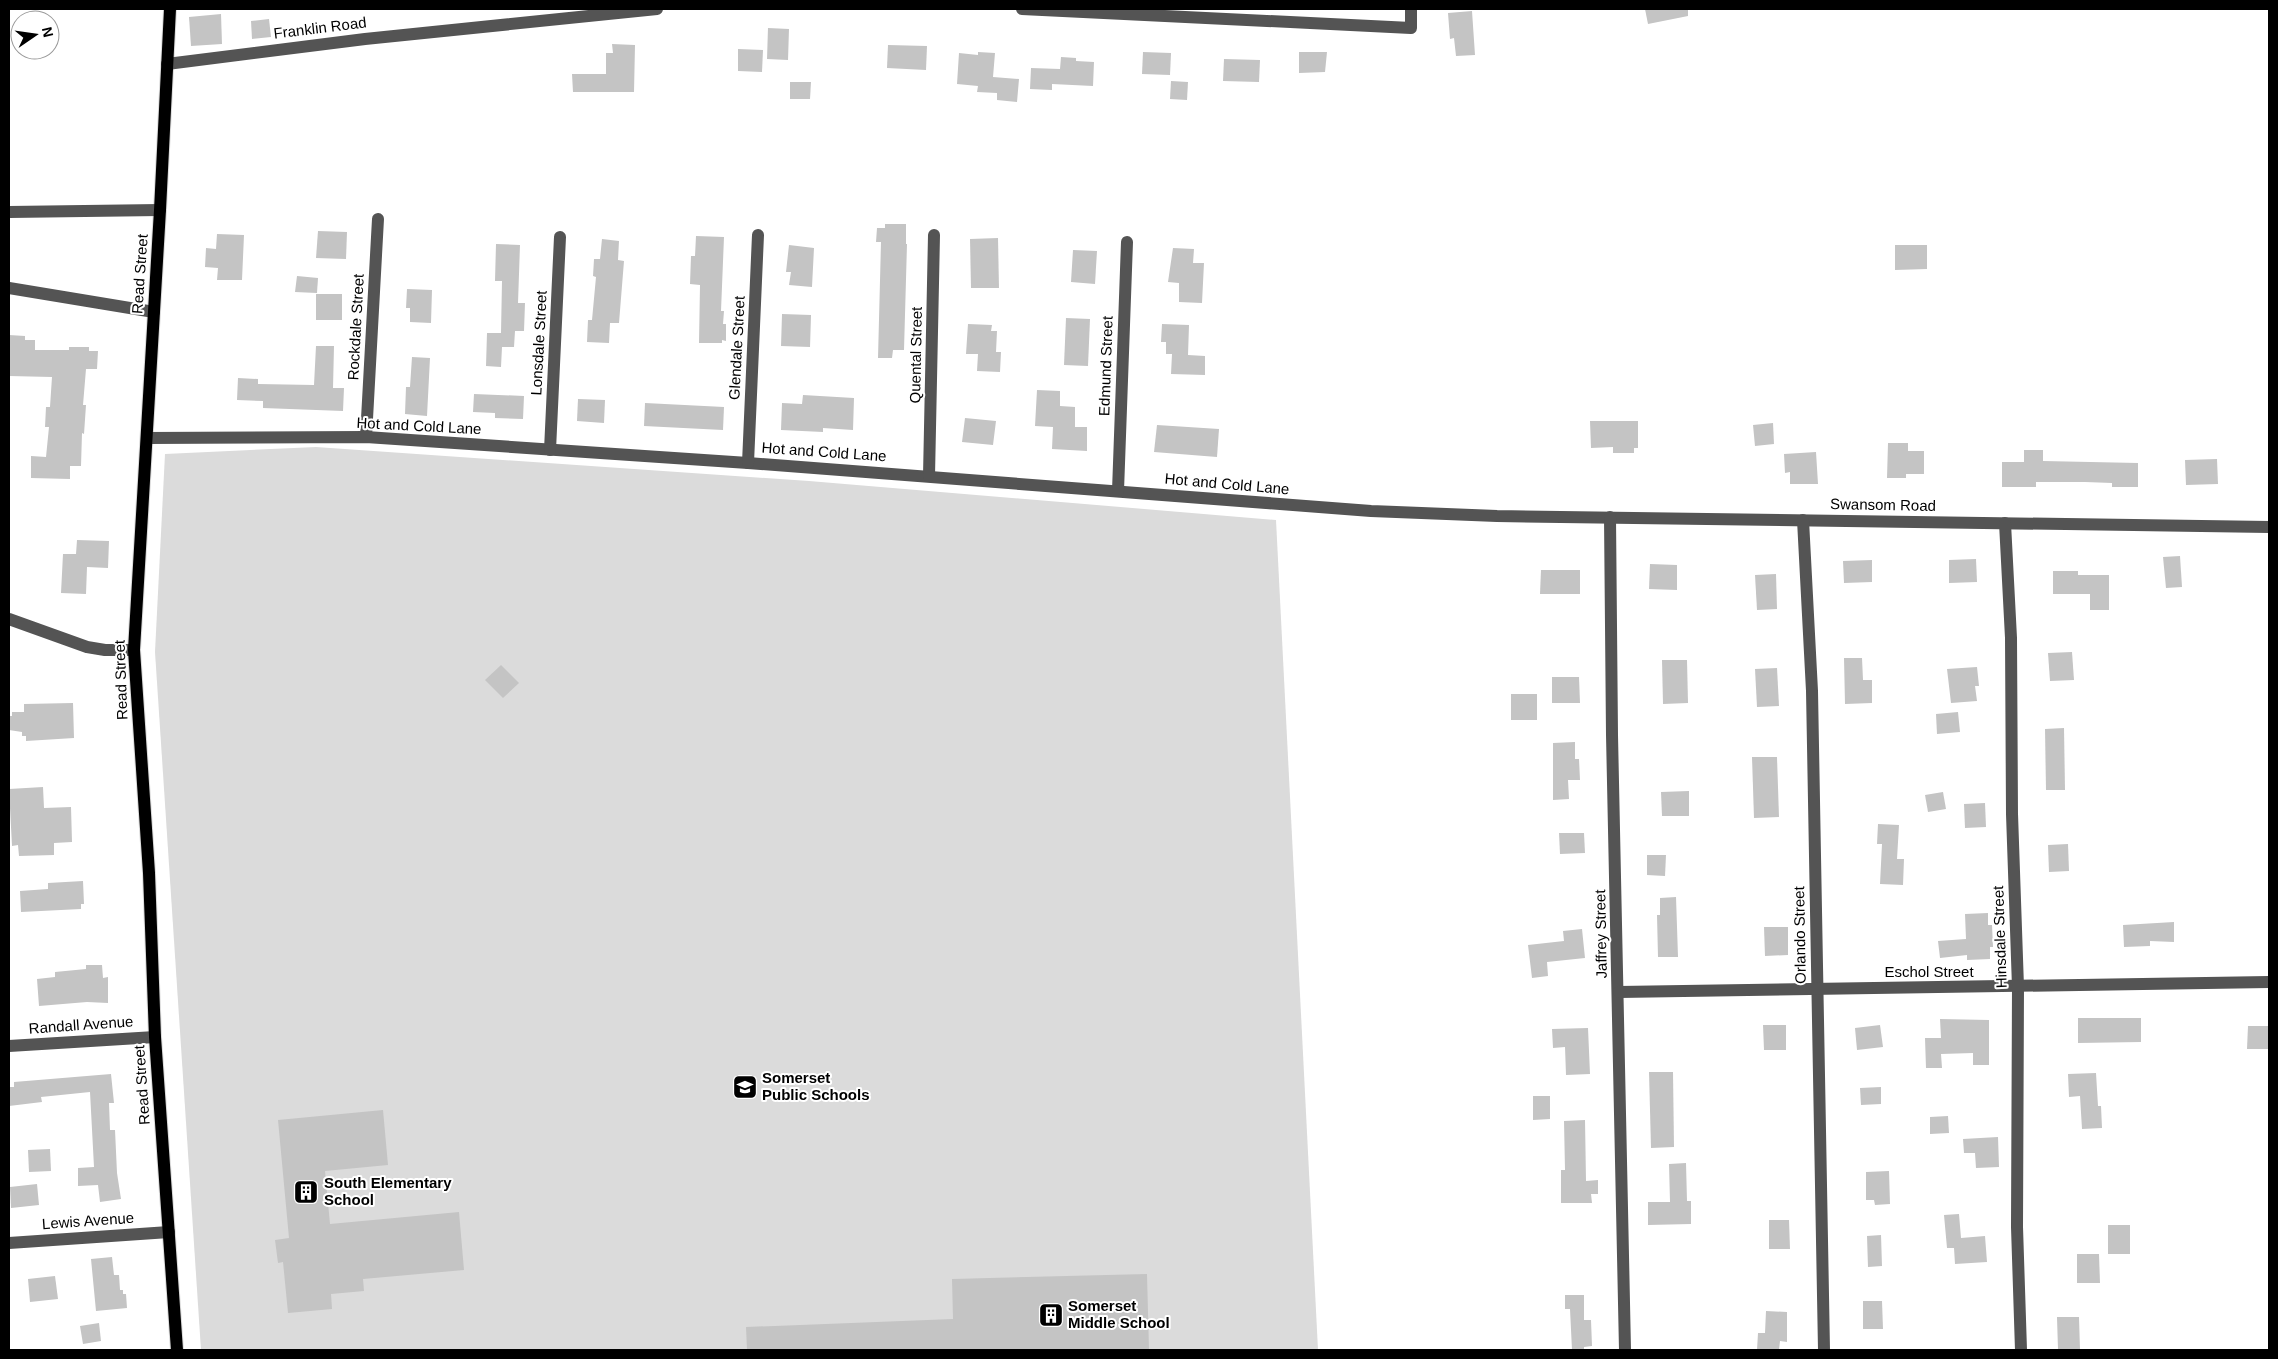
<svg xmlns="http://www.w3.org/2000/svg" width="2278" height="1359" viewBox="0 0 2278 1359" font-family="Arial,sans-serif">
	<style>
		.green { fill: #dbdbdb }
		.building { fill: #c4c4c4 }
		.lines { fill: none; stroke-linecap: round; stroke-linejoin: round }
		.major-casing { stroke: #dbdbdb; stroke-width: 14 }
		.minor { stroke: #545454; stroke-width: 12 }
		.major { stroke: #000; stroke-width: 12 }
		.labels { text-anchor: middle; stroke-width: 4; stroke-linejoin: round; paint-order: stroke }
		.street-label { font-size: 15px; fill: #000; stroke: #fff }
		.poi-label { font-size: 15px; font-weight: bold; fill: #000; stroke: #fff; text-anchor: start }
	</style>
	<rect width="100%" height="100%" fill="#fff"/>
	<path class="green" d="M 316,447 L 809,481 L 1276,520 L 1318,1350 L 201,1350 L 155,652 L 165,454 Z"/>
	<g class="building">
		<path d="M 1645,9 L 1688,9 L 1688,16 L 1648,24 Z"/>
		<path d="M 1472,11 L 1475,55 L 1456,56 L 1454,38 L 1450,39 L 1448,13 Z"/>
		<path d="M 221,14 L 222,44 L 191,46 L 189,17 Z"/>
		<path d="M 269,19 L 271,37 L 252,39 L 251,21 Z"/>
		<path d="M 768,28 L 789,29 L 788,60 L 767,59 Z"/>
		<path d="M 612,44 L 635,45 L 634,92 L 573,92 L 572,74 L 606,74 L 606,53 L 613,53 Z"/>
		<path d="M 888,45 L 927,46 L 926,70 L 887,68 Z"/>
		<path d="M 738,49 L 763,50 L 762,72 L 738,71 Z"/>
		<path d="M 978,52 L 995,53 L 993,77 L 1019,79 L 1017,102 L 997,100 L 997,93 L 977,92 L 978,86 L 957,84 L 959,53 L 978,55 Z"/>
		<path d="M 1143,52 L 1171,53 L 1170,75 L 1142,74 Z"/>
		<path d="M 1299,52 L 1327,52 L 1325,72 L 1299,73 Z"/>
		<path d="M 1061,57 L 1076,58 L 1076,61 L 1094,62 L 1093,86 L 1052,84 L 1052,90 L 1030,89 L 1031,68 L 1060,69 Z"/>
		<path d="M 1224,59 L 1260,60 L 1259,82 L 1223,81 Z"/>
		<path d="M 1171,81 L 1188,82 L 1187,100 L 1170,99 Z"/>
		<path d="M 790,82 L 811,82 L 810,99 L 790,99 Z"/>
		<path d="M 885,224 L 906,224 L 906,244 L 907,244 L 904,350 L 893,350 L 892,358 L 878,358 L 881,242 L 876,242 L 877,228 L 885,228 Z"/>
		<path d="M 318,231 L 347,232 L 346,259 L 316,258 Z"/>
		<path d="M 217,234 L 244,235 L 242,280 L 217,280 L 218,268 L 205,267 L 206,248 L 216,249 Z"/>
		<path d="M 696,236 L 724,237 L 721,311 L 724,311 L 723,324 L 726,324 L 726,341 L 722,340 L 722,343 L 699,343 L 700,285 L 690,284 L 691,256 L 695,256 Z"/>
		<path d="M 998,238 L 999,288 L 971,288 L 970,239 Z"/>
		<path d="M 602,239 L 619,241 L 618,260 L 624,261 L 619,323 L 610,323 L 609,343 L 587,342 L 588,320 L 592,320 L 596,277 L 593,276 L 594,259 L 600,259 Z"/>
		<path d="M 496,244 L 520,245 L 518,303 L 525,303 L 524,331 L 515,331 L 514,347 L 502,347 L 501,367 L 486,366 L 487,333 L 501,333 L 502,281 L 495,281 Z"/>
		<path d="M 789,245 L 814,248 L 812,287 L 789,285 L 791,272 L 786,272 Z"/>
		<path d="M 1895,245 L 1927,245 L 1927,269 L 1895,270 Z"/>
		<path d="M 1173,248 L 1194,249 L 1193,263 L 1204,263 L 1202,303 L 1179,302 L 1179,283 L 1168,282 Z"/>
		<path d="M 1073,250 L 1097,251 L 1095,284 L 1071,282 Z"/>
		<path d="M 297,276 L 318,278 L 317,293 L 295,292 Z"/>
		<path d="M 407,289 L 432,290 L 431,323 L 410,322 L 410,308 L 406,308 Z"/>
		<rect x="316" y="294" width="26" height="26"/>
		<path d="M 782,314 L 811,315 L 810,347 L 781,346 Z"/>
		<path d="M 1066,318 L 1090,319 L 1088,366 L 1064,365 Z"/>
		<path d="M 968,324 L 992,325 L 991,331 L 997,331 L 996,352 L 1001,352 L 1000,372 L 977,371 L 978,354 L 966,354 Z"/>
		<path d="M 1162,324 L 1189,325 L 1188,355 L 1205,356 L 1205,375 L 1171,374 L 1172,354 L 1166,354 L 1166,342 L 1161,342 Z"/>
		<path d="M 9,335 L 25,336 L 25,340 L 35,340 L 35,350 L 69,350 L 69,347 L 89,347 L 89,351 L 98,351 L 97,369 L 86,369 L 83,405 L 86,405 L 84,434 L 82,433 L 81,466 L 70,466 L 70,479 L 31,478 L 31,456 L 46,457 L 49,427 L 45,427 L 46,407 L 50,407 L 52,377 L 9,376 Z"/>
		<path d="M 316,346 L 334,346 L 333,388 L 344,388 L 343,411 L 263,408 L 263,401 L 237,400 L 238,378 L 258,379 L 258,384 L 314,385 Z"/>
		<path d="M 412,357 L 430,358 L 427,416 L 405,414 L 406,387 L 410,387 Z"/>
		<path d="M 1037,390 L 1060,391 L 1060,406 L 1075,407 L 1075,427 L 1087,427 L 1087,451 L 1052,449 L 1053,427 L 1035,426 Z"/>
		<path d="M 474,394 L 524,396 L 523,419 L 495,418 L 495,413 L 473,412 Z"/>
		<path d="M 803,395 L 854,398 L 853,430 L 823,428 L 823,432 L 781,430 L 782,403 L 802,404 Z"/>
		<path d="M 578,399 L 605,400 L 604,423 L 577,421 Z"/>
		<path d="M 645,403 L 724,407 L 723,430 L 644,426 Z"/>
		<path d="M 965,418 L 996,421 L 993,445 L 962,442 Z"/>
		<path d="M 1590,421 L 1638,421 L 1638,448 L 1634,448 L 1634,453 L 1613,453 L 1613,447 L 1591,448 Z"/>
		<path d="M 1773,423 L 1774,444 L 1755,446 L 1753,425 Z"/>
		<path d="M 1157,425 L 1219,429 L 1217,457 L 1154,452 Z"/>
		<path d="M 1888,443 L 1908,443 L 1908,451 L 1924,451 L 1924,474 L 1906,474 L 1906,478 L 1887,478 Z"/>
		<path d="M 2024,450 L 2043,450 L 2043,461 L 2138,463 L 2138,487 L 2112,487 L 2112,483 L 2085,482 L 2036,482 L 2036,487 L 2002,487 L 2002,462 L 2024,462 Z"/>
		<path d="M 1816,452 L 1818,484 L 1790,484 L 1790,472 L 1785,473 L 1784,454 Z"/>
		<path d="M 2217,459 L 2218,484 L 2186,485 L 2185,460 Z"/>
		<path d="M 77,540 L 109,541 L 108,568 L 87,567 L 86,594 L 61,593 L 63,554 L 76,554 Z"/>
		<path d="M 2180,556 L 2182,587 L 2166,588 L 2163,557 Z"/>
		<path d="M 1976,559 L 1977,582 L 1949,583 L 1949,560 Z"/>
		<path d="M 1872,560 L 1872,582 L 1844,583 L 1843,561 Z"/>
		<path d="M 1650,564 L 1677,565 L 1677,590 L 1649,589 Z"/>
		<path d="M 1541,570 L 1580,570 L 1580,594 L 1540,594 Z"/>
		<path d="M 2053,571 L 2078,571 L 2078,575 L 2109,575 L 2109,610 L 2090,610 L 2090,594 L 2053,594 Z"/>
		<path d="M 1776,574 L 1777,609 L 1757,610 L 1755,575 Z"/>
		<path d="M 2072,652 L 2074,680 L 2050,681 L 2048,653 Z"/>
		<path d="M 1844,658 L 1862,658 L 1863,680 L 1872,680 L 1872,703 L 1845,704 Z"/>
		<path d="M 1662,660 L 1687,660 L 1688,703 L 1663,704 Z"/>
		<path d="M 501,665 L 519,683 L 503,698 L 485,680 Z"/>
		<path d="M 1977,667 L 1979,686 L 1975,686 L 1977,701 L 1951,703 L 1947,669 Z"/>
		<path d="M 1777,668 L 1779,706 L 1757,707 L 1755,669 Z"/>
		<path d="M 1552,677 L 1579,677 L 1580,703 L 1552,703 Z"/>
		<rect x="1511" y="694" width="26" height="26"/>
		<path d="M 73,703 L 74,738 L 26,741 L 26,736 L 22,736 L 22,732 L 9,730 L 9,716 L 12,716 L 12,712 L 24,712 L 24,704 Z"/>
		<path d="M 1958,712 L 1960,732 L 1937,734 L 1936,714 Z"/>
		<path d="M 2064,728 L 2065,790 L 2046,790 L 2045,729 Z"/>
		<path d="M 1575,742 L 1575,759 L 1579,759 L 1580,780 L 1568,780 L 1569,799 L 1553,800 L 1553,743 Z"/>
		<path d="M 1752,757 L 1777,757 L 1779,817 L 1754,818 Z"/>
		<path d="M 43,787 L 44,808 L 71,807 L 72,842 L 54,843 L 54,855 L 19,856 L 18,845 L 12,846 L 9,789 Z"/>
		<path d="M 1689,791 L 1689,816 L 1662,816 L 1661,792 Z"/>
		<path d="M 1943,792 L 1946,809 L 1928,812 L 1925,795 Z"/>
		<path d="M 1985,803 L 1986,827 L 1965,828 L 1964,804 Z"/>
		<path d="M 1878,824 L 1899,825 L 1897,859 L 1904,859 L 1903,885 L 1880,884 L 1882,844 L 1877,844 Z"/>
		<path d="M 1559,833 L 1584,833 L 1585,853 L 1560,854 Z"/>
		<path d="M 2068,844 L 2069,871 L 2049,872 L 2048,845 Z"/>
		<path d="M 1647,855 L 1666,855 L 1665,876 L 1647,875 Z"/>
		<path d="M 83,881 L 84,904 L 81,904 L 81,909 L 21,912 L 20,891 L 48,889 L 48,883 Z"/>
		<path d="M 1676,897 L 1678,957 L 1658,957 L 1657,915 L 1660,915 L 1660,898 Z"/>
		<path d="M 1988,913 L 1988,925 L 1992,925 L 1993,947 L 1990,947 L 1990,959 L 1967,960 L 1967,955 L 1940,958 L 1938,941 L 1966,939 L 1965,914 Z"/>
		<path d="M 2174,922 L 2174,942 L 2150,941 L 2150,946 L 2124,947 L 2123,925 Z"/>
		<path d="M 1764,927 L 1788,927 L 1788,955 L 1765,956 Z"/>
		<path d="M 1582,929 L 1585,958 L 1547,962 L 1548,976 L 1532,978 L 1528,945 L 1564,941 L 1563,931 Z"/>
		<path d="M 86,965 L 102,965 L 103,978 L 108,977 L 108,1003 L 87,1002 L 39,1006 L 37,979 L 55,977 L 55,972 L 86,969 Z"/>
		<path d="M 2078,1018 L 2141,1018 L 2141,1042 L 2078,1043 Z"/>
		<path d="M 1940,1019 L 1989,1020 L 1989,1065 L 1973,1065 L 1973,1053 L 1941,1054 L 1942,1068 L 1926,1068 L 1925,1038 L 1941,1038 Z"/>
		<path d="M 1763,1025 L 1786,1025 L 1786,1050 L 1764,1050 Z"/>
		<path d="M 1880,1025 L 1883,1047 L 1857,1050 L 1855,1028 Z"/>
		<path d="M 2248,1026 L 2269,1026 L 2269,1049 L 2247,1049 Z"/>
		<path d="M 1588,1028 L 1590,1074 L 1566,1075 L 1565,1047 L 1553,1048 L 1552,1029 Z"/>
		<path d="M 1649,1072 L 1673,1072 L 1674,1147 L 1651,1148 Z"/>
		<path d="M 2096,1073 L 2098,1106 L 2101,1106 L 2102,1128 L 2082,1129 L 2080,1096 L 2069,1097 L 2068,1074 Z"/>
		<path d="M 111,1074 L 114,1103 L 109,1103 L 110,1130 L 115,1130 L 117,1173 L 121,1199 L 100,1202 L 98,1185 L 78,1186 L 78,1168 L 94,1167 L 90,1092 L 41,1097 L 42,1102 L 9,1106 L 9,1087 L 14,1087 L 14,1082 Z"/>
		<path d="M 1881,1087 L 1881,1104 L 1861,1105 L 1860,1088 Z"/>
		<path d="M 1533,1096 L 1550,1096 L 1550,1119 L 1533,1120 Z"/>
		<path d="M 383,1110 L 388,1165 L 325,1171 L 330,1224 L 459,1212 L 464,1270 L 363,1279 L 364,1291 L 331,1294 L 332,1309 L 288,1313 L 283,1262 L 278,1263 L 275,1240 L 289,1238 L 278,1120 Z"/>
		<path d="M 1948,1116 L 1949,1133 L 1930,1134 L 1930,1117 Z"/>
		<path d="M 1585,1120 L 1586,1181 L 1598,1180 L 1598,1194 L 1591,1194 L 1592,1203 L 1561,1203 L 1561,1170 L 1565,1170 L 1564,1121 Z"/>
		<path d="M 1998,1137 L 1999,1167 L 1976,1168 L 1975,1153 L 1964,1153 L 1963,1139 Z"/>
		<path d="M 50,1149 L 51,1171 L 29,1172 L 28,1150 Z"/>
		<path d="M 1686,1163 L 1687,1201 L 1691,1201 L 1691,1224 L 1648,1225 L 1648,1202 L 1670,1202 L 1669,1164 Z"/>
		<path d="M 1889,1171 L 1890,1204 L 1875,1205 L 1874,1200 L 1866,1200 L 1866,1172 Z"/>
		<path d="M 37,1184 L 39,1205 L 11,1208 L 10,1187 Z"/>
		<path d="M 1959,1214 L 1961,1238 L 1985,1236 L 1987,1262 L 1955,1264 L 1954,1248 L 1947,1248 L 1944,1215 Z"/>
		<path d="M 1769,1220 L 1789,1220 L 1790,1249 L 1769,1249 Z"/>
		<rect x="2108" y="1225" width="22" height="29"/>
		<path d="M 1881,1235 L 1882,1266 L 1868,1267 L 1867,1236 Z"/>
		<path d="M 2077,1254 L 2099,1254 L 2100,1283 L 2077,1283 Z"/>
		<path d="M 112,1257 L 114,1275 L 119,1275 L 120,1290 L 123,1290 L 123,1294 L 126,1294 L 127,1308 L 96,1311 L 91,1259 Z"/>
		<path d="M 1147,1274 L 1149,1350 L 747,1350 L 746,1327 L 953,1319 L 952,1279 Z"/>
		<path d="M 55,1276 L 58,1299 L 30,1302 L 28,1279 Z"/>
		<path d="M 1565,1295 L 1584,1295 L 1584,1320 L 1591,1320 L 1592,1346 L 1584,1347 L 1584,1350 L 1572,1350 L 1570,1309 L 1565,1309 Z"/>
		<path d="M 1863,1301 L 1882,1301 L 1883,1329 L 1863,1329 Z"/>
		<path d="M 1766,1311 L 1787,1312 L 1787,1342 L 1780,1341 L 1779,1350 L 1757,1350 L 1758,1333 L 1765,1333 Z"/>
		<path d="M 2057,1317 L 2079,1317 L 2080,1350 L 2058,1350 Z"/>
		<path d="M 99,1323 L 101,1341 L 83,1344 L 80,1326 Z"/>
	</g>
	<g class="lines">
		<defs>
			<path id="major" d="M 170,9 L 160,210 L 134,650 L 149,873 L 155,1037 L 177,1350"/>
		</defs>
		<use href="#major" class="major-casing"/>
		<g class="minor">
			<path d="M 1022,9 L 1411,28 L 1411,9"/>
			<path d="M 167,64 L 365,39 L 657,9"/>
			<path d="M 9,212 L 160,210"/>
			<path d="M 9,288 L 154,312"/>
			<path d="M 366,437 L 378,219"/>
			<path d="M 147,438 L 366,437 L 748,463 L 1371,511 L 1497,516 L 2269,527"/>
			<path d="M 550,450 L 560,237"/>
			<path d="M 748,463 L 758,235"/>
			<path d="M 929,476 L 934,235"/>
			<path d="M 1118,491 L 1127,242"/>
			<path d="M 1610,517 L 1612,735 L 1625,1350"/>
			<path d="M 1803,520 L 1812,691 L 1824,1350"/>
			<path d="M 2005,523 L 2011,638 L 2012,814 L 2018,987 L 2017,1227 L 2021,1350"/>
			<path d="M 9,619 L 87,647 L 105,650 L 134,650"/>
			<path d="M 1619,992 L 2269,982"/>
			<path d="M 9,1046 L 155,1037"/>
			<path d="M 9,1243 L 169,1232"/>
		</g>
		<use href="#major" class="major"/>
	</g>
	<defs>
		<symbol id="school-square" viewBox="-11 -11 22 22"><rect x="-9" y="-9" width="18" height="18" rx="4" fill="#000" stroke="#fff"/><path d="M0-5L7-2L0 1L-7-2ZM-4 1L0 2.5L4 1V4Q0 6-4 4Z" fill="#fff"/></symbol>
		<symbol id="building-square" viewBox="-11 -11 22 22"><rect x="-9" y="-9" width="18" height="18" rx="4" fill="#000" stroke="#fff"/><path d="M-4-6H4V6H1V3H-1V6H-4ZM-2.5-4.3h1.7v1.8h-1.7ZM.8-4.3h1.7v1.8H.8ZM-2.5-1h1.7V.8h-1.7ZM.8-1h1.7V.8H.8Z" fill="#fff"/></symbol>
	</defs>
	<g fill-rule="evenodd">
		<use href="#school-square" x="731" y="1073" width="28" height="28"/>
		<use href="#building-square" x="292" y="1178" width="28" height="28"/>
		<use href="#building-square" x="1037" y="1301" width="28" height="28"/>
	</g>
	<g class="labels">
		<g class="street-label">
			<text transform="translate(320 28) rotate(-7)" y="5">Franklin Road</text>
			<text transform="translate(140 274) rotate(-86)" y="5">Read Street</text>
			<text transform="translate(356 327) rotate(-87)" y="5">Rockdale Street</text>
			<text transform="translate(539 343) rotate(-87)" y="5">Lonsdale Street</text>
			<text transform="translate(737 348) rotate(-87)" y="5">Glendale Street</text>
			<text transform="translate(916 355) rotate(-89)" y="5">Quental Street</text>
			<text transform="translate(1106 366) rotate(-88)" y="5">Edmund Street</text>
			<text transform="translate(419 426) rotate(3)" y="5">Hot and Cold Lane</text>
			<text transform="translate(824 452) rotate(4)" y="5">Hot and Cold Lane</text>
			<text transform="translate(1227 484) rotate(5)" y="5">Hot and Cold Lane</text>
			<text transform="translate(1883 505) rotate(1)" y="5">Swansom Road</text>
			<text transform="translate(121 680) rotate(-92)" y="5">Read Street</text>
			<text transform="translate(1601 934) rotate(-91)" y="5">Jaffrey Street</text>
			<text transform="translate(1800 935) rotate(-91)" y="5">Orlando Street</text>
			<text transform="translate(2000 937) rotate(-92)" y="5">Hinsdale Street</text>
			<text x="1929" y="977">Eschol Street</text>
			<text transform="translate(81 1025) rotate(-4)" y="5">Randall Avenue</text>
			<text transform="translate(142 1085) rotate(-94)" y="5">Read Street</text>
			<text transform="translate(88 1221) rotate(-4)" y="5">Lewis Avenue</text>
		</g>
		<g class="poi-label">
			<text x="762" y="1083">Somerset<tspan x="762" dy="17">Public Schools</tspan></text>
			<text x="324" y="1188">South Elementary<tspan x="324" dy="17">School</tspan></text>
			<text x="1068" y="1311">Somerset<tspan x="1068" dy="17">Middle School</tspan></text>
		</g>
	</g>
	<rect width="2278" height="1359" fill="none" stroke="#000000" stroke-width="20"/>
	<g transform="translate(35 35) rotate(77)"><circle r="24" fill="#ffffff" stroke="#999999"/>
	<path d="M0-4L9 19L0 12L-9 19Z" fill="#000000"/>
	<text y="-8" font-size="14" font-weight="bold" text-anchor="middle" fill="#000000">N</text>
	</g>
</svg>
